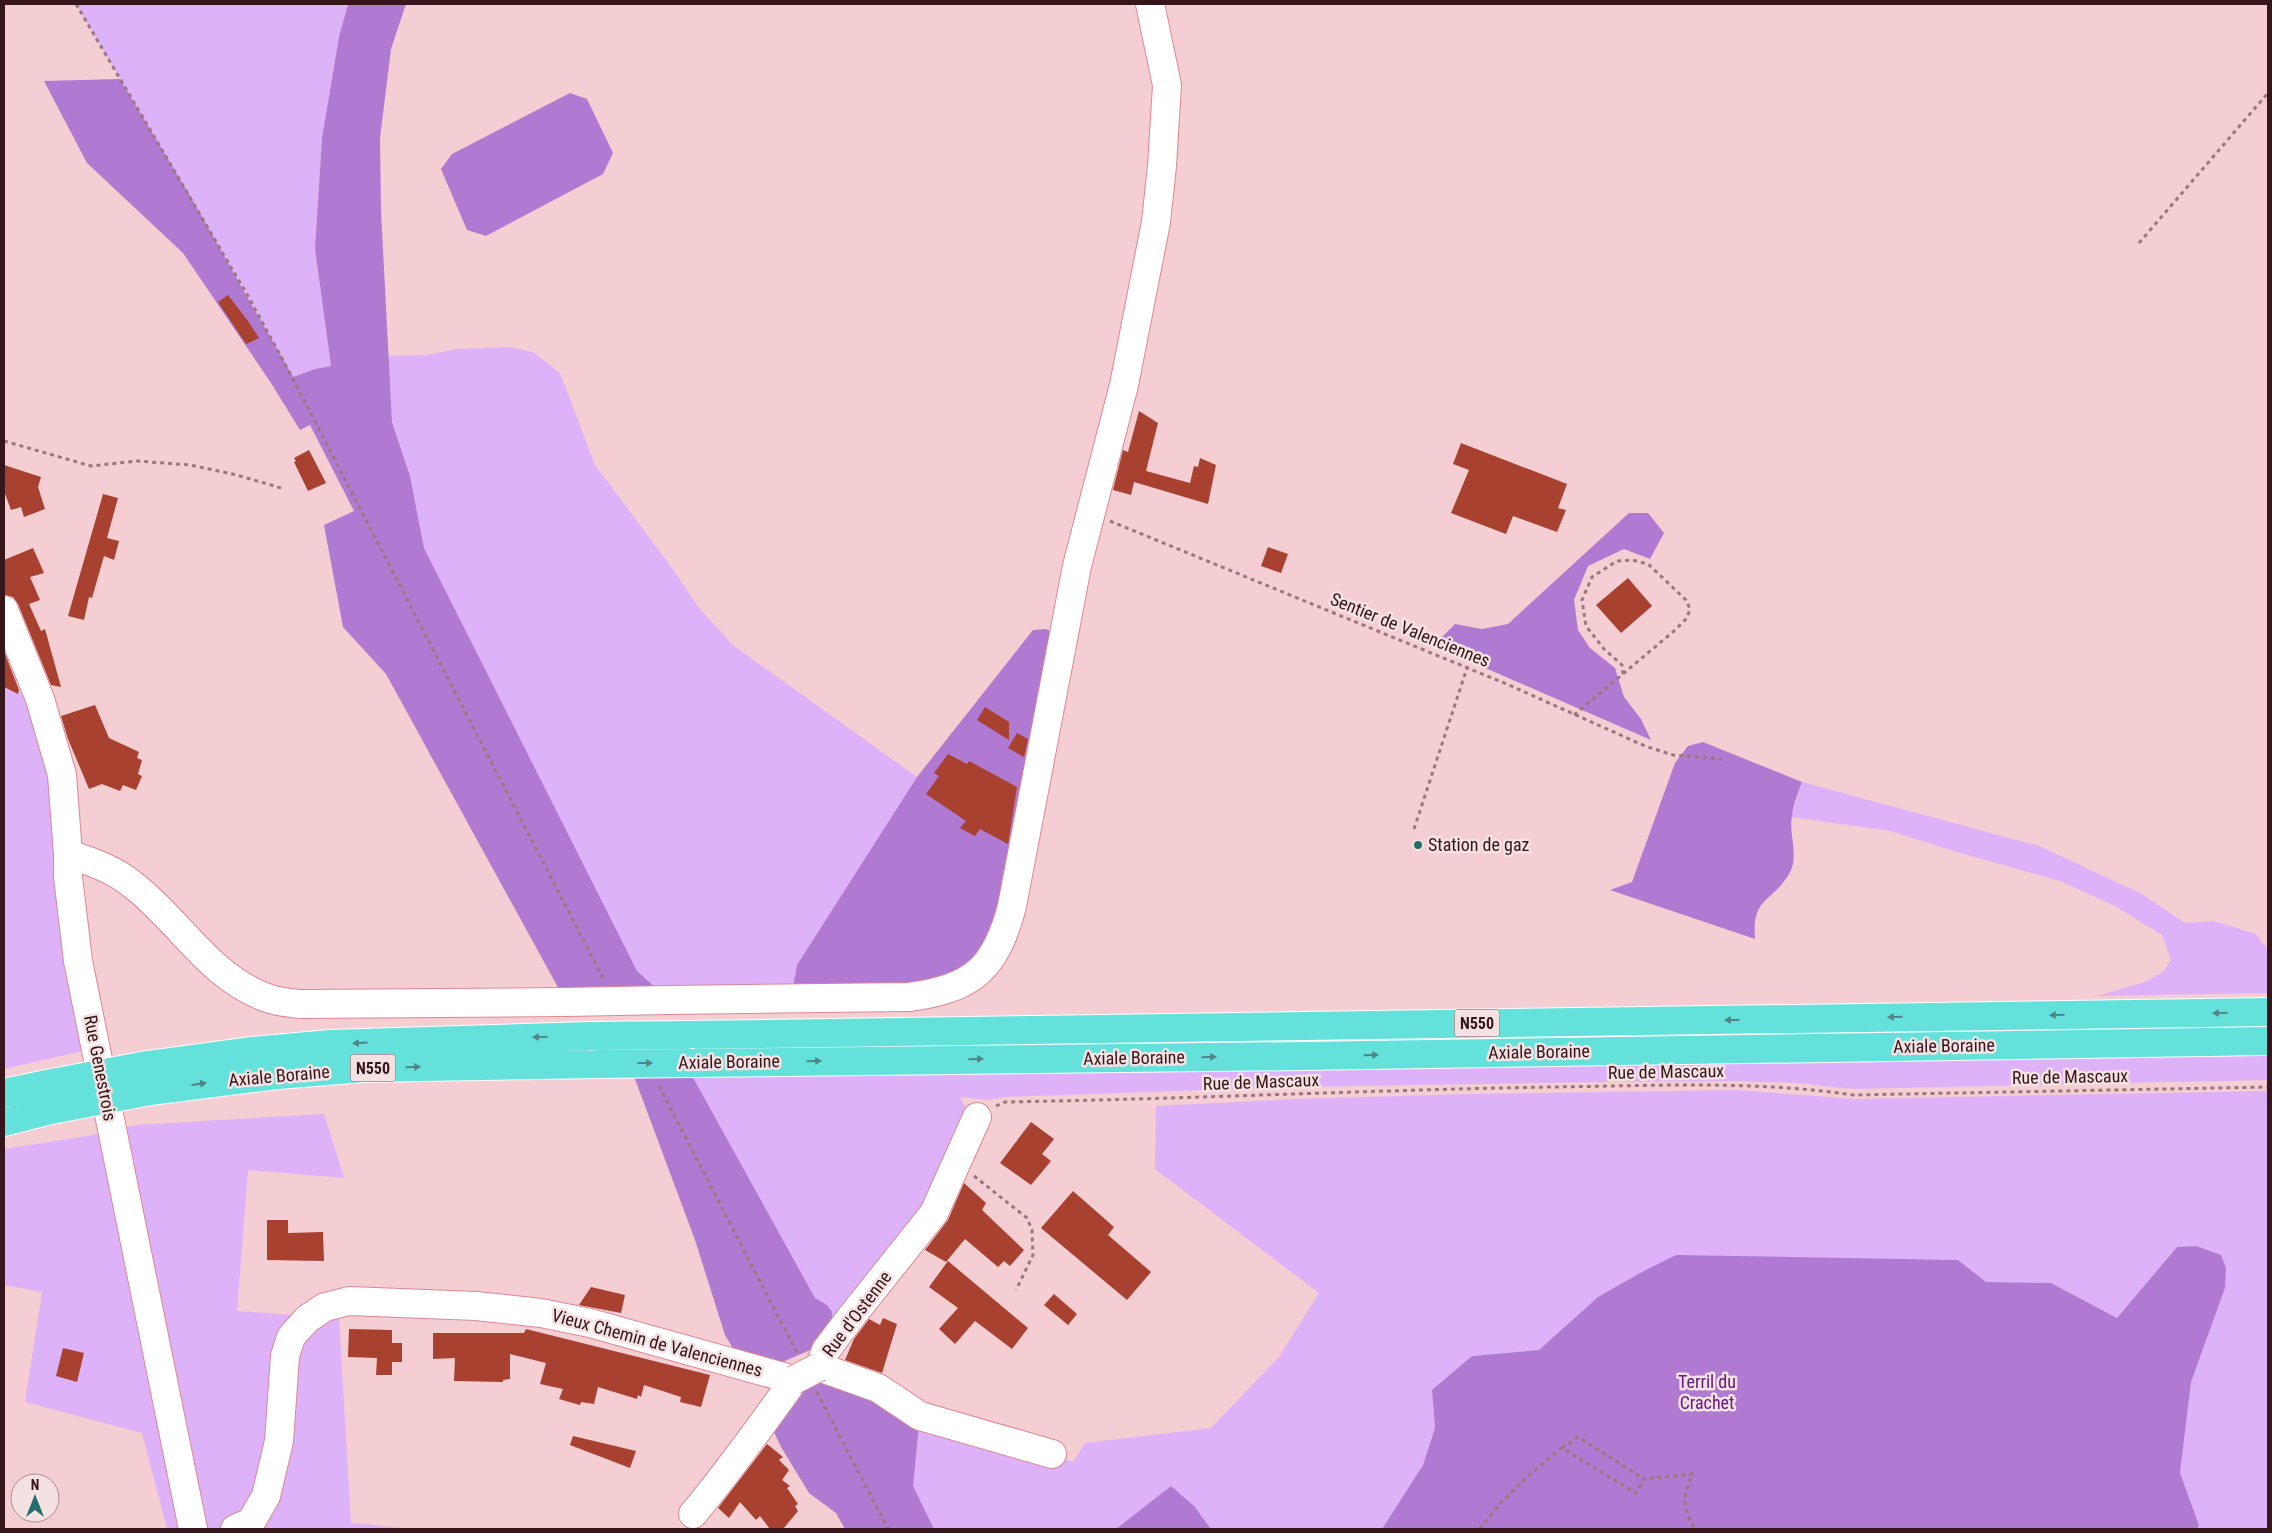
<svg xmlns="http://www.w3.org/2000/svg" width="2272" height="1533" viewBox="0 0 2272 1533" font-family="'Roboto Condensed',sans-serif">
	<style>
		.green { fill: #ddb2f9 }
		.forest { fill: #b079d2 }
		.building { fill: #a94130 }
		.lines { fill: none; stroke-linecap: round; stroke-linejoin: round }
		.minor-casing { stroke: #dd8793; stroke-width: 30 }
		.highway-casing { stroke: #fff; stroke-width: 30 }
		.path { stroke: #9b777c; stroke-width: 3; stroke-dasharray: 4 4; stroke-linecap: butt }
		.minor { stroke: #fff; stroke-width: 28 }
		.highway { stroke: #65e1db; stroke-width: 28 }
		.minor-bridge-casing { stroke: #dd8793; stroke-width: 30; stroke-linecap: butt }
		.highway-bridge-casing { stroke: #fff; stroke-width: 30; stroke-linecap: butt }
		.minor-bridge { stroke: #fff; stroke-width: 28 }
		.highway-bridge { stroke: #65e1db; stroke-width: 28 }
		.oneway { fill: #508585 }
		.poi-dot { fill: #236e6b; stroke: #f4e1e2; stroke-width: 2 }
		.labels { text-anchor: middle; stroke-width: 5; stroke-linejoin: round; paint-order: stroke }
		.shield { fill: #f4e1e2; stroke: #6f5257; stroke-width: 1 }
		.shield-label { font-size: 16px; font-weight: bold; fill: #36151b }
		.street-label { font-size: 18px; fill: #36151b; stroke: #f4e1e2 }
		.poi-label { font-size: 18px; fill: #36151b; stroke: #f4e1e2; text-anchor: start }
		.park-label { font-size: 18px; fill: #631a86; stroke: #f4e1e2 }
	</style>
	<rect width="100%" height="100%" fill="#f4ced2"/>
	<g class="green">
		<path d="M 76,4 L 348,4 L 339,37 L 322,138 L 315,249 L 331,366 L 315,369 L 292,377 L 248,296 Z"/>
		<path d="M 510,347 L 533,352 L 560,373 L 595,465 L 669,564 L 699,608 L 734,646 L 917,777 L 797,965 L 793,987 L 652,985 L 637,971 L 424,548 L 410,476 L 392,422 L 388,356 L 428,355 L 456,349 Z"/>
		<path d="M 4,685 L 40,699 L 96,1048 L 4,1069 Z"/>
		<path d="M 1802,782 L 2039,846 L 2142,894 L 2185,923 L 2214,921 L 2256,934 L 2268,950 L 2268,993 L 2097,996 L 2145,982 L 2164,971 L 2171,960 L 2162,935 L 2115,906 L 2060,881 L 1950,850 L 1891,831 L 1791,817 Z"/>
		<path d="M 2268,1041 L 2268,1080 L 1853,1089 L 1796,1083 L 1737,1081 L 1605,1082 L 1297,1087 L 1004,1097 L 990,1100 L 960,1097 L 969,1114 L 957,1163 L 836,1337 L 827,1305 L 815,1298 L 685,1063 Z"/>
		<path d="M 1737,1090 L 1854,1099 L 2268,1091 L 2268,1529 L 2198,1529 L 2199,1525 L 2180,1473 L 2191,1382 L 2225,1288 L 2177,1247 L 2117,1318 L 2051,1283 L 1986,1282 L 1958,1260 L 1676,1256 L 1640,1273 L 1598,1297 L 1539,1350 L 1472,1356 L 1432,1390 L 1435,1428 L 1423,1465 L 1382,1529 L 1211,1529 L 1194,1506 L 1171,1486 L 1116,1529 L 934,1529 L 913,1486 L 920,1416 L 1052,1454 L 1073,1462 L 1085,1443 L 1211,1428 L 1279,1357 L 1319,1293 L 1155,1169 L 1156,1106 L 1297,1099 L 1470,1094 Z"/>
		<path d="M 324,1114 L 344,1178 L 248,1170 L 237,1311 L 339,1318 L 351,1523 L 413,1529 L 167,1529 L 142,1433 L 25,1402 L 42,1292 L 4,1285 L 4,1149 L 87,1136 L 136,1125 Z"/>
	</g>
	<g class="forest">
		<path d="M 348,4 L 406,4 L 391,49 L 380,138 L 381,211 L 392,422 L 410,476 L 424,548 L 637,971 L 669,1000 L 566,1002 L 386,674 L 343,627 L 324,525 L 354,511 L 310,425 L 300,430 L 271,383 L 183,253 L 87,163 L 44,81 L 120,79 L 193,201 L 293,377 L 315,369 L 331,366 L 315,249 L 322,138 L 339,37 Z"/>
		<path d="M 570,93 L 587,99 L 613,153 L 603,174 L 486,236 L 467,230 L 441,169 L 452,154 Z"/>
		<path d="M 1629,513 L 1648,513 L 1664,533 L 1650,559 L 1624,549 L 1588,566 L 1574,600 L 1578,630 L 1590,648 L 1615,668 L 1624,697 L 1641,719 L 1651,740 L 1451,653 L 1441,638 L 1455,624 L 1482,629 L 1508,624 Z"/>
		<path d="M 1045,629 L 1058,633 L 999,935 L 967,966 L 944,978 L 918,985 L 793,987 L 797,965 L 917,777 L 1033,630 Z"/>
		<path d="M 1703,742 L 1802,782 C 1798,793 1793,805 1792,816 C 1788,834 1800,856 1789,874 C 1771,904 1752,896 1755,939 L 1610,890 L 1632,882 L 1675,763 L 1688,746 Z"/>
		<path d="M 629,1063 L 685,1063 L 815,1298 L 827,1305 L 832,1312 L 833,1325 L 817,1347 L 778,1364 L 734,1350 L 725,1335 L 695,1240 Z"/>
		<path d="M 2196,1246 L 2221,1255 L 2226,1268 L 2225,1288 L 2191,1382 L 2180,1473 L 2199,1525 L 2198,1529 L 1382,1529 L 1423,1465 L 1435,1428 L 1432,1390 L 1472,1356 L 1539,1350 L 1598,1297 L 1640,1273 L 1676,1255 L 1958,1260 L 1986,1282 L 2051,1283 L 2117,1318 L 2177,1247 Z"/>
		<path d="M 819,1367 L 920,1416 L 913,1486 L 934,1529 L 845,1529 L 836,1513 L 809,1493 L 781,1447 L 767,1417 Z"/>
		<path d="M 1171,1486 L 1194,1506 L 1211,1529 L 1116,1529 Z"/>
	</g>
	<g class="building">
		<path d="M 228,295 L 248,321 L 259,338 L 246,344 L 218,302 Z"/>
		<path d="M 1139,411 L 1158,423 L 1146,471 L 1190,483 L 1194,466 L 1198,467 L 1200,458 L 1216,465 L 1208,504 L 1134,482 L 1131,495 L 1113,490 L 1123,450 L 1128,452 Z"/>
		<path d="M 1461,443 L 1567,484 L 1558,508 L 1566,510 L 1557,532 L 1513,516 L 1506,534 L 1451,513 L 1469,470 L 1453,464 Z"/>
		<path d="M 309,450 L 326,483 L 308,491 L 294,462 L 296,461 L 294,458 Z"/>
		<path d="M 4,465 L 41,477 L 38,487 L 45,509 L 24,517 L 21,507 L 11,510 L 4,491 Z"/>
		<path d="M 103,494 L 118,498 L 107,538 L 119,541 L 114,560 L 104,556 L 92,598 L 89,597 L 84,620 L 68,616 Z"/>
		<path d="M 1268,547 L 1288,554 L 1281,573 L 1261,566 Z"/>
		<path d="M 33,548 L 44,573 L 30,577 L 40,600 L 29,604 L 41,631 L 45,629 L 61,687 L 51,685 L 18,604 L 13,597 L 4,595 L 4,560 Z"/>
		<path d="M 1628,578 L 1652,606 L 1621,633 L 1596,605 Z"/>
		<path d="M 4,651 L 19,690 L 18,694 L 4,687 Z"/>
		<path d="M 95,705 L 109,738 L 139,752 L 137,758 L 142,760 L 138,774 L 142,776 L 136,790 L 123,785 L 120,791 L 102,784 L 89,789 L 68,739 L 61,716 Z"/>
		<path d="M 985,707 L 1009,722 L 1009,740 L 977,720 Z"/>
		<path d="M 1017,733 L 1028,739 L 1024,757 L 1008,748 Z"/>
		<path d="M 948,754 L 967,764 L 969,761 L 1017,787 L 1008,844 L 980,829 L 975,836 L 960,828 L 966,821 L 926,794 L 939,776 L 934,773 Z"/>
		<path d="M 1031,1122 L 1054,1139 L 1042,1154 L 1051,1161 L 1031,1185 L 1000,1163 Z"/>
		<path d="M 964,1183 L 986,1203 L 982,1210 L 1024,1250 L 1010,1266 L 1004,1261 L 998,1267 L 965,1239 L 946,1262 L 925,1250 L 948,1220 Z"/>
		<path d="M 1073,1191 L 1114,1227 L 1108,1235 L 1151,1272 L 1127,1300 L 1041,1228 Z"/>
		<path d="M 267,1220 L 288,1220 L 288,1233 L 323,1232 L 324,1261 L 267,1260 Z"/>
		<path d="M 948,1261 L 1028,1328 L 1012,1349 L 975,1321 L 955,1344 L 939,1329 L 958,1308 L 929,1287 Z"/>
		<path d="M 591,1287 L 625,1295 L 621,1313 L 579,1305 Z"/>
		<path d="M 1054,1294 L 1077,1314 L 1068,1325 L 1044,1305 Z"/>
		<path d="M 883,1318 L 897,1324 L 882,1373 L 845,1360 L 854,1339 L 869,1319 L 880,1325 Z"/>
		<path d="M 349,1329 L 392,1330 L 392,1343 L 402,1343 L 402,1362 L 392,1362 L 392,1375 L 376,1375 L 377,1358 L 348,1357 Z"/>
		<path d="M 526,1329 L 710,1375 L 701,1407 L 680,1402 L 681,1397 L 644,1385 L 641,1397 L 638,1395 L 637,1399 L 598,1387 L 594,1404 L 581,1402 L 580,1405 L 559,1399 L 563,1389 L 540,1384 L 546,1363 L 510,1354 L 510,1379 L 503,1380 L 503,1382 L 454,1381 L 455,1358 L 433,1359 L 433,1333 L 524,1333 Z"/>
		<path d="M 63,1348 L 84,1353 L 77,1382 L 56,1376 Z"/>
		<path d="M 573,1436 L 636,1451 L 630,1468 L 570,1445 Z"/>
		<path d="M 767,1444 L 783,1457 L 779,1460 L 789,1470 L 782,1480 L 790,1486 L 787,1488 L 798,1504 L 795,1506 L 798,1511 L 783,1529 L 770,1529 L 760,1516 L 756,1520 L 740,1502 L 729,1518 L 718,1508 Z"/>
	</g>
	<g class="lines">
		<defs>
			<g id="minor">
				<path d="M 4,610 L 40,699 L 62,775 L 68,854 L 68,877 L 78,961 L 193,1529"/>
				<path d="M 68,854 C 92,862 114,869 133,885 C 181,922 210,979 270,999 C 279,1002 290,1003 300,1004 L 566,1002"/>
				<path d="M 669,1000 L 909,997 C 973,989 996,968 1012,906 L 1077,566 L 1124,385 L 1156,222 L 1162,166 L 1167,85 L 1150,4"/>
				<path d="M 977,1117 L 934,1213 L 851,1317 L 826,1350 L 819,1367 L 878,1388 L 920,1416 L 1052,1454"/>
				<path d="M 235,1529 L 251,1522 L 266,1496 L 279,1441 L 285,1356 L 291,1337 L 307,1319 L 325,1307 L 349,1301 L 476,1306 L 541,1313 L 590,1323 L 794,1380 C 761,1426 729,1471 693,1514"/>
			</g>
			<g id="highway">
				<path d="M 687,1035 L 2268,1012"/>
				<path d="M 695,1063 L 1304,1056 L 2268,1041"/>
				<path d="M 147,1065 L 251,1051 L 330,1044 L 589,1036"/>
				<path d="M 150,1091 L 278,1075 L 363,1068 L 597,1064"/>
				<path d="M 4,1093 L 47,1084"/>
				<path d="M 4,1122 L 51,1110"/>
			</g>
		</defs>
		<use href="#minor" class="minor-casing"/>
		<use href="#highway" class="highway-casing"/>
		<g class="path">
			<path d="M 76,4 L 248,296 L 292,377 L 603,978"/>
			<path d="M 2139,243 L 2268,93"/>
			<path d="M 4,441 L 91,466 L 137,461 L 190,465 L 237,475 L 281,488"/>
			<path d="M 1110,521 L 1509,685 L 1645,746 L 1673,755 L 1722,759"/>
			<path d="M 1574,715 L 1674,631 L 1687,618 L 1690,609 L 1686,600 L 1648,564 L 1632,560 L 1617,561 L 1592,577 L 1582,600 L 1586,626 L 1604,649 L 1622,665 L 1623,674"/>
			<path d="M 1414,829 L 1467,668"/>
			<path d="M 659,1086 L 797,1353"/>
			<path d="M 996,1106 L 1005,1102 C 1187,1099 1369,1090 1551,1087 C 1651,1086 1753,1080 1853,1095 L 2268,1087"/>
			<path d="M 974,1176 L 1027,1218 L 1032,1230 L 1033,1255 L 1016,1290"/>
			<path d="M 817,1392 L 888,1529"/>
			<path d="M 1562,1448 L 1578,1437 L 1644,1479"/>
			<path d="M 1480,1529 C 1503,1497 1531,1472 1562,1448 L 1636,1493 L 1644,1479 L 1693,1474 C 1682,1497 1682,1507 1695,1529"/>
		</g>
		<use href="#minor" class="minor"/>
		<use href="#highway" class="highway"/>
		<defs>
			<g id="minor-bridge">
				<path d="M 566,1002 L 669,1000"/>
				<path d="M 794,1380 L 819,1367"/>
			</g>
			<g id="highway-bridge">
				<path d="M 589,1036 L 687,1035"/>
				<path d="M 597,1064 L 695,1063"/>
				<path d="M 47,1084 L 147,1065"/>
				<path d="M 51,1110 L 150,1091"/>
			</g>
		</defs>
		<use href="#minor-bridge" class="minor-bridge-casing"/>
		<use href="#highway-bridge" class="highway-bridge-casing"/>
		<use href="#minor-bridge" class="minor-bridge"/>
		<use href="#highway-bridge" class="highway-bridge"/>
	</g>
	<defs><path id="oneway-solid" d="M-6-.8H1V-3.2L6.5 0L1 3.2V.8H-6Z" transform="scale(1.25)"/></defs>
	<g class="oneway">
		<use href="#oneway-solid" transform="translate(2220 1013) rotate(179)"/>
		<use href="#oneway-solid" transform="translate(2057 1015) rotate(179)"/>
		<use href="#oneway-solid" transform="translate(1895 1017) rotate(179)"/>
		<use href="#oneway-solid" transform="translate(1732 1020) rotate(179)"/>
		<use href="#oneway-solid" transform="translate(540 1037) rotate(179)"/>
		<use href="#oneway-solid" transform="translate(360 1043) rotate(177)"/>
		<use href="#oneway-solid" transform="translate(1371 1055) rotate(-1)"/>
		<use href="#oneway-solid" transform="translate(1209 1057) rotate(-1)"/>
		<use href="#oneway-solid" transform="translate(976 1059) rotate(-1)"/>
		<use href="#oneway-solid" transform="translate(814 1061) rotate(-1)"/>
		<use href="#oneway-solid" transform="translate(645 1063)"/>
		<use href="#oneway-solid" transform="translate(413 1067) rotate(-1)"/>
		<use href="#oneway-solid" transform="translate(199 1084) rotate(-8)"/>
	</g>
	<circle class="poi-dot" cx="1418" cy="845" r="5"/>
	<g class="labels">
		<g class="shield">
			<rect x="1454.5" y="1009.5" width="45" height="27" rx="4"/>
			<rect x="350.5" y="1054.5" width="45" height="27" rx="4"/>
		</g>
		<g class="shield-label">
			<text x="1477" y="1029">N550</text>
			<text x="373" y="1074">N550</text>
		</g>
		<g class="street-label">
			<text transform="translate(1410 630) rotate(22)" y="6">Sentier de Valenciennes</text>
			<text transform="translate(1944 1046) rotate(-1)" y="6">Axiale Boraine</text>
			<text transform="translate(1539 1052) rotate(-1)" y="6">Axiale Boraine</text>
			<text transform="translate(1134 1058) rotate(-1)" y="6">Axiale Boraine</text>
			<text transform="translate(729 1062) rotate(-1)" y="6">Axiale Boraine</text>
			<text transform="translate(100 1068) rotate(79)" y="6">Rue Genestrois</text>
			<text transform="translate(1666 1072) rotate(-1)" y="6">Rue de Mascaux</text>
			<text transform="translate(279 1076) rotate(-5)" y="6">Axiale Boraine</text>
			<text transform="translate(2070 1077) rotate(-1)" y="6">Rue de Mascaux</text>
			<text transform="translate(1261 1082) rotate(-2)" y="6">Rue de Mascaux</text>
			<text transform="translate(857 1314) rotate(-53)" y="6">Rue d'Ostenne</text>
			<text transform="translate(657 1343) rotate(15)" y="6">Vieux Chemin de Valenciennes</text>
		</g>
		<g class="poi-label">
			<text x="1428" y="851">Station de gaz</text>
		</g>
		<g class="park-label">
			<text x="1707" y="1388">Terril du<tspan x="1707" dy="21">Crachet</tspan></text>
		</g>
	</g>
	<rect width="2272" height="1533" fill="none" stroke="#36151b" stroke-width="10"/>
	<g transform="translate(35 1498)"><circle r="24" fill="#f4e1e2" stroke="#a88f92"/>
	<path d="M0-4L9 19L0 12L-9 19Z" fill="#236e6b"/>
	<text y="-8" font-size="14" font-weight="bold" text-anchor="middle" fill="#36151b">N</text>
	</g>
</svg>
